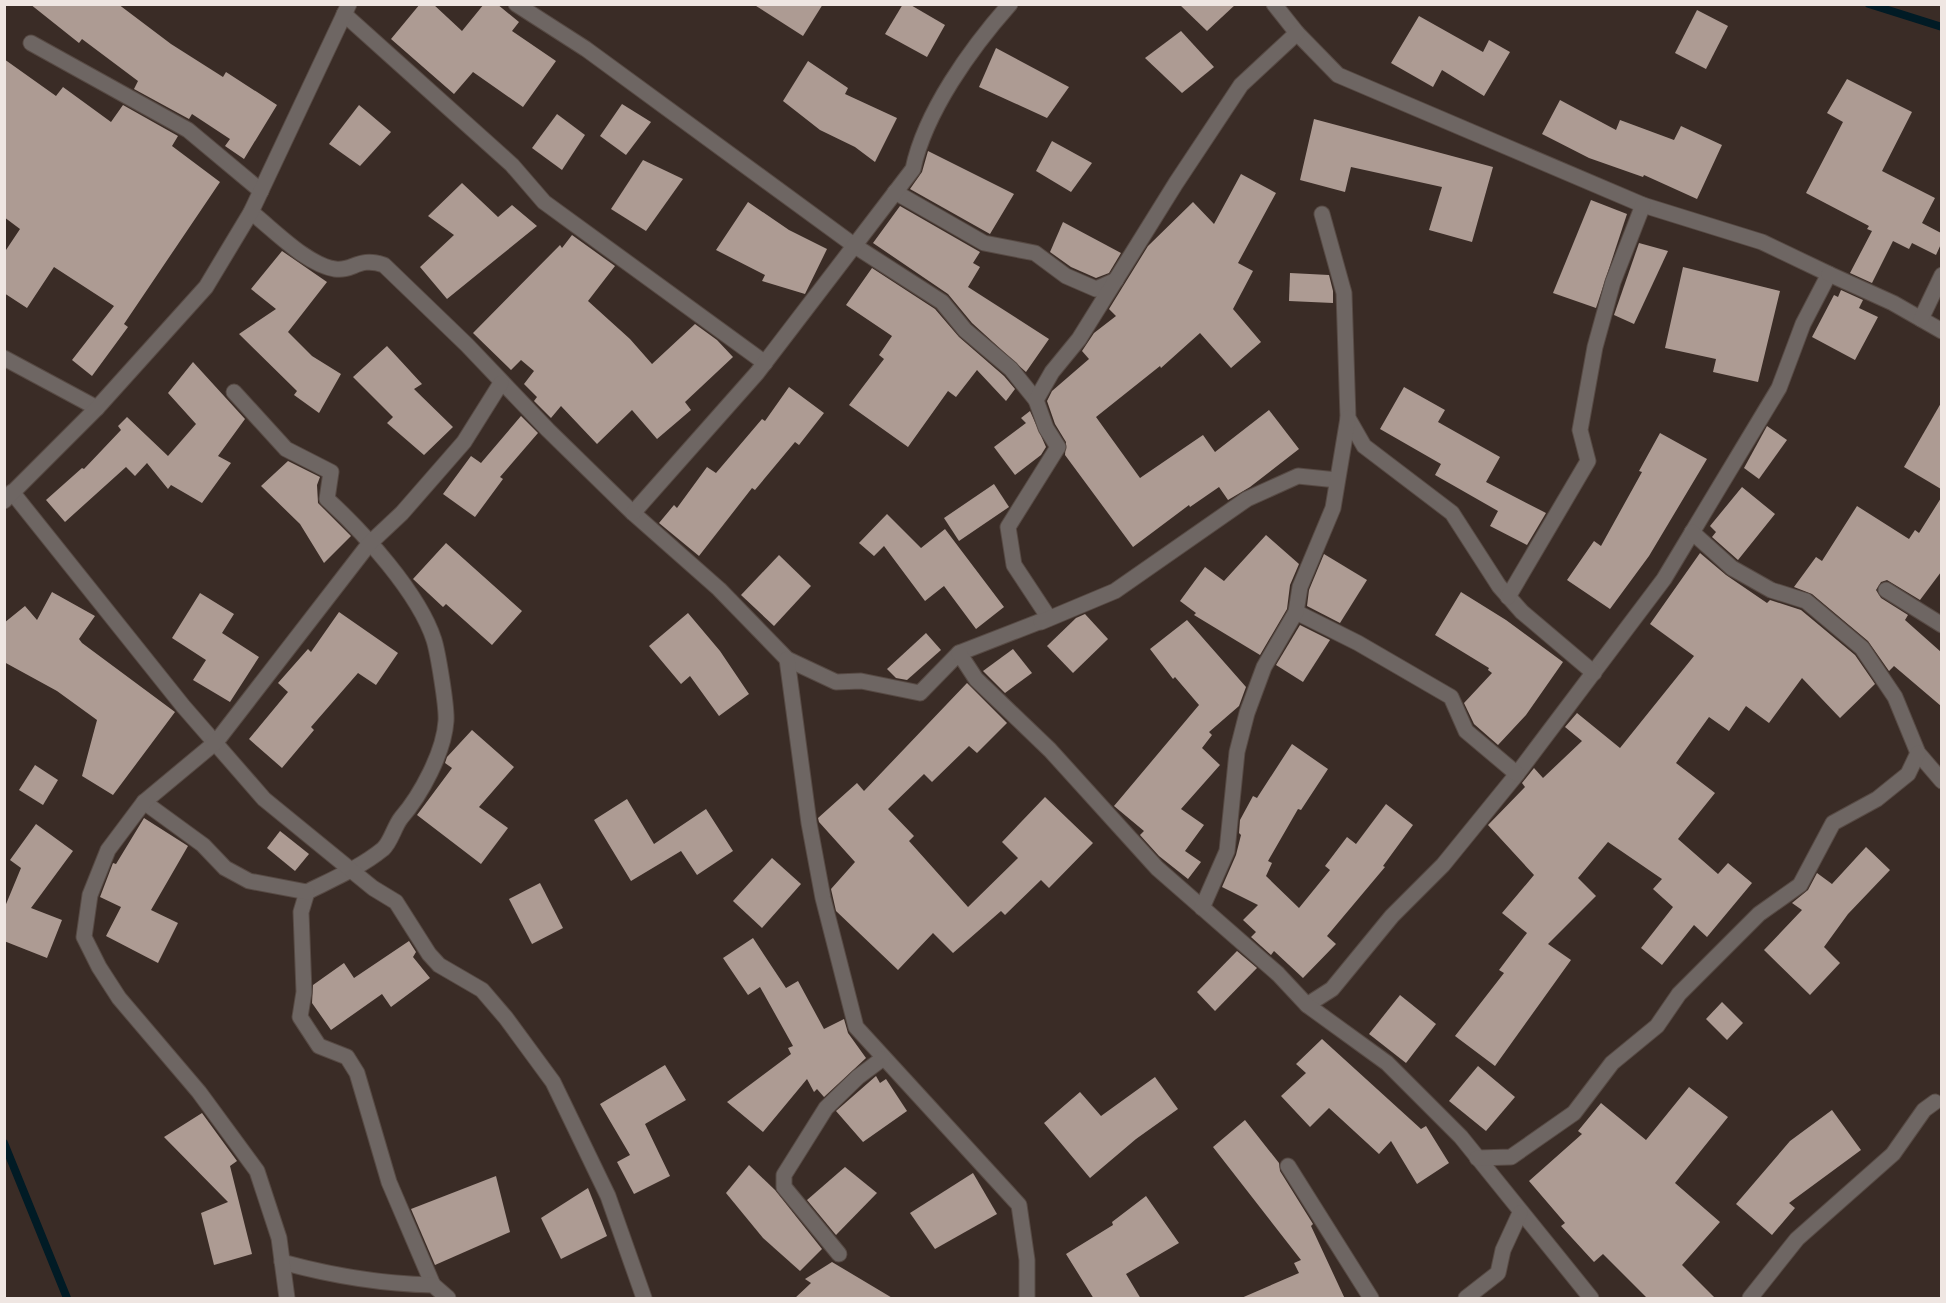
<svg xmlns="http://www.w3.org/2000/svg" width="1946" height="1303" viewBox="0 0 1946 1303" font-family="'Varela Round',sans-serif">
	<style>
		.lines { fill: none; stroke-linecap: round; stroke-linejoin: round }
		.stream { stroke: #011b25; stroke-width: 8 }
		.building { fill: #ad9b93 }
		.minor-casing { stroke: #574a44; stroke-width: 17 }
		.minor { stroke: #6e6663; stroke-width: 15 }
	</style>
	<rect width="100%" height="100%" fill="#3a2c26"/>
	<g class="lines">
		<g class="stream">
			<path d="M 1869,4 L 1942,27"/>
			<path d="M 4,1143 L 67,1298"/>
		</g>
	</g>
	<g class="building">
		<path d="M 30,4 L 118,4 L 171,44 L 223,77 L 226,72 L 277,105 L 244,159 L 225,146 L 230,139 L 192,114 L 189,119 L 134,89 L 138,81 L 82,39 L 79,43 Z"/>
		<path d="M 420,4 L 433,4 L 462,31 L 484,4 L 497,4 L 519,22 L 512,31 L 556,61 L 523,107 L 473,72 L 454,94 L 391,39 Z"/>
		<path d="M 753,4 L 823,4 L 803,36 Z"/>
		<path d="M 903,4 L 909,4 L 945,25 L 927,57 L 885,34 Z"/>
		<path d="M 1179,4 L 1236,4 L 1207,31 Z"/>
		<path d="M 1697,10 L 1728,26 L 1706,69 L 1675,53 Z"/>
		<path d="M 1419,16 L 1483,52 L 1489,40 L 1510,52 L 1484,96 L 1442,70 L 1433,87 L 1391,63 Z"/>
		<path d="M 1181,31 L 1214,67 L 1182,93 L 1145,58 Z"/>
		<path d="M 996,48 L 1069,87 L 1047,118 L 979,87 Z"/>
		<path d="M 4,59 L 56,96 L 63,87 L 111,122 L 123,105 L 178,136 L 172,146 L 220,182 L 124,324 L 128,327 L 92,376 L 72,360 L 114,306 L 54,267 L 27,308 L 4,293 L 4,253 L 20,229 L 4,217 Z"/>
		<path d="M 808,61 L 848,88 L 845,94 L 897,118 L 875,162 L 855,147 L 820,130 L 783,101 Z"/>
		<path d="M 1847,79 L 1912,112 L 1882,171 L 1935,198 L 1922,223 L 1941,233 L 1941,244 L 1936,255 L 1912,243 L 1909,249 L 1893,241 L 1872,283 L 1850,273 L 1872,231 L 1867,229 L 1869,226 L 1806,193 L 1843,122 L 1827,113 Z"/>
		<path d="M 1560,100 L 1616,130 L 1620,120 L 1674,140 L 1681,126 L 1722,145 L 1697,199 L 1644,175 L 1643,177 L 1589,158 L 1542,134 Z"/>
		<path d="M 622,104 L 651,122 L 626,155 L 600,136 Z"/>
		<path d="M 359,105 L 391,132 L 360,166 L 329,144 Z"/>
		<path d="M 557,114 L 585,135 L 562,170 L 532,148 Z"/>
		<path d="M 1314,119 L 1493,167 L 1472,242 L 1429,230 L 1442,187 L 1351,167 L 1345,192 L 1300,180 Z"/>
		<path d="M 1052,141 L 1092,163 L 1071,192 L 1036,171 Z"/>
		<path d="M 928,151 L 1014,194 L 990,234 L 910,189 L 922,172 Z"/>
		<path d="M 643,160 L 683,179 L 646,231 L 611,209 Z"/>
		<path d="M 1241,174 L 1276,193 L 1238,263 L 1253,271 L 1233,309 L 1261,342 L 1231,368 L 1200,333 L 1161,368 L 1160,366 L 1096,417 L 1140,478 L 1203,435 L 1215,452 L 1269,410 L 1299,449 L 1250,487 L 1228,500 L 1219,487 L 1190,507 L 1189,505 L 1133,547 L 1065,455 L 1066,442 L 1055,424 L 1047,401 L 1052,391 L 1089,359 L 1082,351 L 1094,333 L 1116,316 L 1109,309 L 1148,246 L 1193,202 L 1214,224 Z"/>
		<path d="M 462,183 L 498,217 L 512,205 L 537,226 L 447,299 L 420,267 L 454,235 L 428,216 Z"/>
		<path d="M 1591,200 L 1627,214 L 1596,308 L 1553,293 Z"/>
		<path d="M 748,202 L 789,230 L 827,249 L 805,294 L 762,281 L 765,275 L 716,250 Z"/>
		<path d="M 900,206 L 980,252 L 973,263 L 980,267 L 968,287 L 1049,339 L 1026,372 L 972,323 L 948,294 L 873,243 Z"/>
		<path d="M 1063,222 L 1121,253 L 1109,273 L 1096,278 L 1071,267 L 1050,252 Z"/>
		<path d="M 572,235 L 615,266 L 588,301 L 630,339 L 652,364 L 695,324 L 717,340 L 733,357 L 685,402 L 691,410 L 657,439 L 632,410 L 597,444 L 561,406 L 551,418 L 534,401 L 537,397 L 524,384 L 534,371 L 521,360 L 511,370 L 473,333 L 560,245 L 562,248 Z"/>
		<path d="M 1639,243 L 1668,251 L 1634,324 L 1614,315 Z"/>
		<path d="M 282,251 L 327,282 L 288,332 L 312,356 L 341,374 L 319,413 L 294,395 L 297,391 L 239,334 L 276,309 L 251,289 Z"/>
		<path d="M 1683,267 L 1780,291 L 1758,382 L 1713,372 L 1716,359 L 1665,348 Z"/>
		<path d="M 872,268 L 935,309 L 959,337 L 1004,376 L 1015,389 L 1006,401 L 977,370 L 956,397 L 948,391 L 908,447 L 849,405 L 884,359 L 879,355 L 892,336 L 846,305 Z"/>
		<path d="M 1290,273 L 1329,275 L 1333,291 L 1333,303 L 1289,301 Z"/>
		<path d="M 1841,290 L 1863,300 L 1859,308 L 1878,317 L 1855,360 L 1812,337 L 1834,295 L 1838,297 Z"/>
		<path d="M 387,346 L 422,384 L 414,389 L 453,427 L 424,455 L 387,423 L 393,417 L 353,377 Z"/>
		<path d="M 193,362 L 245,419 L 218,456 L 231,463 L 202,503 L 171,485 L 168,489 L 147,463 L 135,476 L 126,467 L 65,522 L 46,500 L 82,468 L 84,469 L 121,430 L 118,426 L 127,417 L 168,456 L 196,424 L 168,393 Z"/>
		<path d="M 789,387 L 824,413 L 799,445 L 795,442 L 755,490 L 752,488 L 699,556 L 659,523 L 674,505 L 677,508 L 707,467 L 716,473 L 762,419 L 765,421 Z"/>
		<path d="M 1404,387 L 1445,410 L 1438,422 L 1500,457 L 1486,482 L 1546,513 L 1527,545 L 1490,526 L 1498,511 L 1435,475 L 1441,464 L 1380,429 Z"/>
		<path d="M 1941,403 L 1941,489 L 1904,467 Z"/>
		<path d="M 1030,411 L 1046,447 L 1041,455 L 1015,475 L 994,447 L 1026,423 L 1021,418 Z"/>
		<path d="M 521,416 L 538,433 L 500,477 L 503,479 L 475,517 L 443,494 L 471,456 L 481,463 Z"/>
		<path d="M 1767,426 L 1787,440 L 1759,479 L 1744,468 Z"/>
		<path d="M 1660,433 L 1707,459 L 1649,556 L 1610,609 L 1567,580 L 1594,541 L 1601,546 L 1642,472 L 1639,471 Z"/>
		<path d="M 288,461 L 320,477 L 317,485 L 318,503 L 351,536 L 324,563 L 300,524 L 261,486 Z"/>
		<path d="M 994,484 L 1009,507 L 959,541 L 944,518 Z"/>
		<path d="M 1742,487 L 1775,514 L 1738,560 L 1712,537 L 1716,532 L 1710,526 Z"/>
		<path d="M 1941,498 L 1941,572 L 1920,600 L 1887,580 L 1881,582 L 1876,590 L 1881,598 L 1908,615 L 1905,620 L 1941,652 L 1941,706 L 1894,666 L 1889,671 L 1868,641 L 1812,594 L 1794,587 L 1816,557 L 1822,561 L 1857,506 L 1909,539 L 1915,530 L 1919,533 Z"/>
		<path d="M 887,514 L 921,548 L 945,529 L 1004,607 L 976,629 L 944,586 L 925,601 L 884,546 L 874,556 L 859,543 Z"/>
		<path d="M 1266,535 L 1299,564 L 1290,585 L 1287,609 L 1260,655 L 1194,615 L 1196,613 L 1180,601 L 1205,567 L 1224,581 Z"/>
		<path d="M 446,543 L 522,611 L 492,645 L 446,604 L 443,607 L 413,579 Z"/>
		<path d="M 1700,553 L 1726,575 L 1767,603 L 1770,600 L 1801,610 L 1855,655 L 1875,684 L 1840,718 L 1802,678 L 1769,723 L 1746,706 L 1729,731 L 1709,717 L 1676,763 L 1715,793 L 1678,839 L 1718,874 L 1728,863 L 1752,883 L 1707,937 L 1694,925 L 1662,965 L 1641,948 L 1673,907 L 1653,889 L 1662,879 L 1608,842 L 1578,878 L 1596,896 L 1548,944 L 1571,960 L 1495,1066 L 1455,1036 L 1504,973 L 1499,970 L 1527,933 L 1502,913 L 1534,875 L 1488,825 L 1525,787 L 1522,783 L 1534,768 L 1543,778 L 1582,741 L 1565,727 L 1577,713 L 1620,748 L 1694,656 L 1650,624 Z"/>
		<path d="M 1324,554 L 1367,580 L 1340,623 L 1307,606 L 1309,590 Z"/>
		<path d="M 779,555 L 811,586 L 774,626 L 741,595 Z"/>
		<path d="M 52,592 L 95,616 L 79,639 L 82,643 L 175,712 L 113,795 L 82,776 L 97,720 L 57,691 L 4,662 L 4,623 L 25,606 L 37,620 Z"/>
		<path d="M 1461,592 L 1506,620 L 1563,662 L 1526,715 L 1498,745 L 1474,724 L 1464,703 L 1492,673 L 1488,670 L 1489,668 L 1435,635 Z"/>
		<path d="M 200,593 L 234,614 L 222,633 L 259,657 L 230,702 L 193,680 L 206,660 L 172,638 Z"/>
		<path d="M 339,612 L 398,653 L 376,685 L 358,673 L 311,727 L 314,730 L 282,768 L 249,739 L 288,692 L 278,683 L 308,649 L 311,652 Z"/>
		<path d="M 688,613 L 720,651 L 749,694 L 719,716 L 690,676 L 681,684 L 649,646 Z"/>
		<path d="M 1085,614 L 1108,639 L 1073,673 L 1047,646 L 1076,618 Z"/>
		<path d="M 1187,620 L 1246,687 L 1239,706 L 1209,732 L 1212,735 L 1202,748 L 1220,765 L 1181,809 L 1204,825 L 1185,851 L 1201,862 L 1188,879 L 1159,856 L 1140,835 L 1144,831 L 1114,806 L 1199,705 L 1175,677 L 1173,679 L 1150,649 Z"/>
		<path d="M 1300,625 L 1330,640 L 1303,682 L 1276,665 Z"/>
		<path d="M 926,633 L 941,650 L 907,680 L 896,678 L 887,669 Z"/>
		<path d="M 1013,649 L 1032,673 L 1005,693 L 983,671 Z"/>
		<path d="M 967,683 L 1007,723 L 977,753 L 969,746 L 932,782 L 924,774 L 888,809 L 914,836 L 909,841 L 968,907 L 1018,858 L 1002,842 L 1045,797 L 1093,843 L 1049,888 L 1041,880 L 1005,915 L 1001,911 L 953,953 L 933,933 L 898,970 L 836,911 L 831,889 L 855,862 L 819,822 L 818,818 L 857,783 L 864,791 Z"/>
		<path d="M 472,730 L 514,767 L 479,807 L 508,828 L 481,864 L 417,815 L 452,768 L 445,763 L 447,757 Z"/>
		<path d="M 1292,744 L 1328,769 L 1301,810 L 1298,809 L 1268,861 L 1272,863 L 1266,876 L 1299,908 L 1330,870 L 1325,866 L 1347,837 L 1356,844 L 1386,804 L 1413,825 L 1383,866 L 1385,867 L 1327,936 L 1336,944 L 1303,978 L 1274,951 L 1271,955 L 1251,937 L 1256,932 L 1243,920 L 1258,905 L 1222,887 L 1236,855 L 1241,835 L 1239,833 L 1240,820 L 1253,796 L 1257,798 Z"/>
		<path d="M 35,765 L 58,780 L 43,805 L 19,790 Z"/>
		<path d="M 627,799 L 654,844 L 706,809 L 733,851 L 697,875 L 681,851 L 631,881 L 594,820 Z"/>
		<path d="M 144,818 L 188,846 L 151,910 L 178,923 L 158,963 L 106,936 L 121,907 L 100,897 L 113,863 L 116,864 Z"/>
		<path d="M 36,824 L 73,851 L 31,908 L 62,920 L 47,958 L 4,941 L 4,909 L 21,868 L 10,860 Z"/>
		<path d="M 280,831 L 309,854 L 295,871 L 267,848 Z"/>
		<path d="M 1866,847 L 1890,870 L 1848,914 L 1824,947 L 1840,963 L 1810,995 L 1764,950 L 1802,910 L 1792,903 L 1808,890 L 1817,873 L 1832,884 Z"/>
		<path d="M 772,858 L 801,884 L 762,928 L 733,901 Z"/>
		<path d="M 540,883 L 563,928 L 532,944 L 509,899 Z"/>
		<path d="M 753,938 L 786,988 L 798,981 L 824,1029 L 844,1019 L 848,1033 L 866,1058 L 824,1097 L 817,1089 L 814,1092 L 807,1079 L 763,1132 L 727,1102 L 791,1054 L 788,1048 L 793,1046 L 760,987 L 748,995 L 723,958 Z"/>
		<path d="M 409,941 L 416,952 L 413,957 L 430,978 L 391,1007 L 382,994 L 331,1030 L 312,1003 L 313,985 L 344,963 L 354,978 Z"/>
		<path d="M 1237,951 L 1257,968 L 1215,1011 L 1197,992 Z"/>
		<path d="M 1400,995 L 1436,1024 L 1406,1063 L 1369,1034 Z"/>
		<path d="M 1722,1002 L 1743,1023 L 1727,1040 L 1706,1019 Z"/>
		<path d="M 1322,1039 L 1421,1129 L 1426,1126 L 1449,1163 L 1417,1184 L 1391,1141 L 1379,1154 L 1329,1108 L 1310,1127 L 1281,1096 L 1306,1073 L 1296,1064 Z"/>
		<path d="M 665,1065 L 686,1100 L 645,1124 L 670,1176 L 634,1194 L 617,1162 L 630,1155 L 600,1104 Z"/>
		<path d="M 1478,1066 L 1515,1097 L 1486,1131 L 1449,1101 Z"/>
		<path d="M 876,1076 L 880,1083 L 886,1079 L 907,1111 L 863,1142 L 836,1111 Z"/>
		<path d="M 1155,1077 L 1178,1109 L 1136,1139 L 1090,1178 L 1044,1123 L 1080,1092 L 1101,1116 Z"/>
		<path d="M 1689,1087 L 1728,1117 L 1675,1183 L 1720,1222 L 1682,1265 L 1716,1299 L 1648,1299 L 1603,1254 L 1594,1262 L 1561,1226 L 1565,1223 L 1529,1181 L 1582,1134 L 1578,1131 L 1601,1103 L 1646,1140 Z"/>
		<path d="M 1832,1110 L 1861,1150 L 1789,1203 L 1795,1208 L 1772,1235 L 1736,1204 L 1790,1141 Z"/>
		<path d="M 202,1113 L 237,1161 L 230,1166 L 252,1254 L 214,1265 L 201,1213 L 228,1202 L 164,1137 Z"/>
		<path d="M 1245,1120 L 1279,1163 L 1280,1171 L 1313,1224 L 1311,1226 L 1345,1299 L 1239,1299 L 1299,1273 L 1294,1263 L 1301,1260 L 1213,1147 Z"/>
		<path d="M 749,1165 L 775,1190 L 822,1249 L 800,1271 L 763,1238 L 726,1193 Z"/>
		<path d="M 845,1167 L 877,1193 L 836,1235 L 807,1200 Z"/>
		<path d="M 973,1173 L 997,1214 L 935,1249 L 910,1213 Z"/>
		<path d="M 496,1176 L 510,1232 L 435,1265 L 411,1209 Z"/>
		<path d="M 588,1188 L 607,1236 L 561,1259 L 541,1218 Z"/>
		<path d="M 1146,1196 L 1179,1243 L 1126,1274 L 1141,1299 L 1094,1299 L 1066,1254 L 1113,1225 L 1112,1222 Z"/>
		<path d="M 832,1262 L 894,1299 L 794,1299 L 811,1283 L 805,1279 Z"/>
	</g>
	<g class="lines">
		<defs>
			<g id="minor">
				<path d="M 516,4 L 586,49 L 855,246 L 942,302 L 965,330 L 1011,369 L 1036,400"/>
				<path d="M 1274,4 L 1297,33 L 1338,75 L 1643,205 L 1762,242 L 1829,274 L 1803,324 L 1779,388 L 1664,579 L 1517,774 L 1443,865 L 1392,916 L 1332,989 L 1307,1005"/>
				<path d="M 344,14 L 512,165 L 544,202 L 765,363"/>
				<path d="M 31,43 L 188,130 L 261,191"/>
				<path d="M 895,192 L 984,243 L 1035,253 L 1066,276 L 1096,289 L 1116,280"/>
				<path d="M 251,212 C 274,230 307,265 335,269 C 353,272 358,256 384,265 L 467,345 L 548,430 L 633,513 L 719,589 L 787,659 L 836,682 L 861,681 L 920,693 L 959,653 L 1049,618 L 1014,565 L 1008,527 L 1058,447 L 1046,428 L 1036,400 L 1052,372 L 1079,339 L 1176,183 L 1241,85 L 1297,33"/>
				<path d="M 1322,214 L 1344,293 L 1348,418 L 1364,446 L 1452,513 L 1499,586 L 1522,612 L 1594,673"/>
				<path d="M 1829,274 L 1893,303 L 1942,331"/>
				<path d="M 1921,319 L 1942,275"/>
				<path d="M 4,358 L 97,408"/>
				<path d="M 234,392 L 286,449 L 331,472 L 327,499 C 363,532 419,593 434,640 C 438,653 447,707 446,721 C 444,752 421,795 401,818 C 394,827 391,842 383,849 C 361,867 333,879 307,892 L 301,912 L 304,992 L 300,1017 L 319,1046 L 347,1057 L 357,1073 L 389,1182 L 433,1285"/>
				<path d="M 12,492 L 183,706 L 264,799 L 373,888 L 396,902 L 429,954 L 439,965 L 482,990 L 506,1018 L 553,1082 L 608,1196 L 644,1298"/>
				<path d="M 4,501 L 97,408 L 206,287 L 251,212 L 349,4"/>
				<path d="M 633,513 L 757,373 L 913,169 C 925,112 971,48 1010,4"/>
				<path d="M 1692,532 L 1732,568 L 1771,590 L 1806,601 L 1862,648 L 1895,697 L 1918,753 L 1942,781"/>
				<path d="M 1886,590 L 1942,625"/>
				<path d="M 1508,597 L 1588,461 L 1580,430 L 1595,347 L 1613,282 L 1643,205"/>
				<path d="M 1296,612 L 1358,643 L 1451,697 L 1466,731 L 1517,774"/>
				<path d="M 1041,622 L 1115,591 L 1247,499 L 1298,476 L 1337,480"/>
				<path d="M 959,653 L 976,679 L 1050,750 L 1157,868 L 1278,974 L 1307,1005 L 1387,1063 L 1461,1137 L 1591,1298"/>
				<path d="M 787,659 L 809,823 L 823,898 L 856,1027 L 1019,1205 L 1027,1260 L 1027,1298"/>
				<path d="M 144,802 L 203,845 L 225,868 L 249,881 L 307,892"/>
				<path d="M 1202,908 L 1227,851 L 1237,752 L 1247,713 L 1264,667 L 1296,612 L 1300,587 L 1333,508 L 1348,418"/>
				<path d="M 1477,1158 L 1511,1157 L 1574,1113 L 1612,1063 L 1657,1026 L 1679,994 L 1759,914 L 1800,885 L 1833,823 L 1877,799 L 1908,774 L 1918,753"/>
				<path d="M 1288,1166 L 1371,1298"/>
				<path d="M 839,1254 L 784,1187 L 784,1175 L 826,1108 L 858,1077 L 882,1059"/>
				<path d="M 282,1262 C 333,1276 381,1284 433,1285 L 448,1298"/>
				<path d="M 287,1298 L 279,1238 L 257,1171 L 199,1092 L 119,998 L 99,967 L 84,937 L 90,895 L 108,850 L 144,802 L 216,742 L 369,544 L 402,513 L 464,442 L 501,383"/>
				<path d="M 1466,1298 L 1498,1273 L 1503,1250 L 1520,1213"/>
				<path d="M 1750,1298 L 1797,1239 L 1893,1154 L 1924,1110 L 1935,1102"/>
			</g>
		</defs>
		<use href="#minor" class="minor-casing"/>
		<use href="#minor" class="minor"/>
	</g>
	<rect width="1946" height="1303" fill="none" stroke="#efe6e2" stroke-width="12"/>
</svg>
